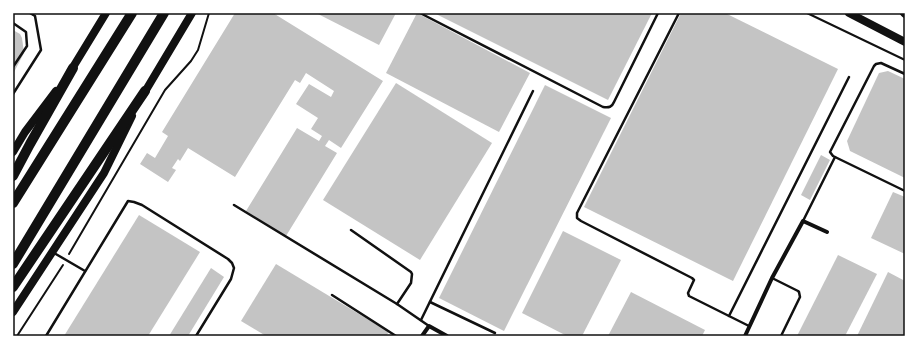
<svg xmlns="http://www.w3.org/2000/svg" width="918" height="349" viewBox="0 0 918 349" font-family="Signika,sans-serif">
	<style>
		.building { fill: #c4c4c4 }
		.lines { fill: none; stroke-linecap: round; stroke-linejoin: round }
		.path { stroke: #111; stroke-width: 2 }
		.service { stroke: #111; stroke-width: 2.5 }
		.minor { stroke: #111; stroke-width: 4 }
		.primary { stroke: #111; stroke-width: 8 }
		.motorway { stroke: #111; stroke-width: 10 }
		.neatline { fill: none; stroke: #111; stroke-width: 1.5 }
	</style>
	<rect width="100%" height="100%" fill="#fff"/>
	<g class="building">
		<path d="M 235,13 L 273,13 L 383,81 L 341,148 L 329,140 L 325,146 L 337,153 L 286,236 L 246,211 L 297,128 L 319,141 L 322,136 L 311,129 L 318,118 L 296,104 L 309,84 L 331,97 L 334,91 L 306,73 L 300,83 L 295,80 L 235,177 L 188,148 L 180,161 L 178,159 L 172,168 L 176,170 L 168,182 L 140,164 L 147,153 L 155,158 L 168,136 L 162,132 Z"/>
		<path d="M 316,13 L 396,13 L 379,45 Z"/>
		<path d="M 417,13 L 530,73 L 499,132 L 386,73 Z"/>
		<path d="M 434,13 L 652,13 L 608,100 Z"/>
		<path d="M 681,13 L 725,13 L 838,69 L 733,281 L 584,207 Z"/>
		<path d="M 13,30 L 20,34 L 22,38 L 24,53 L 13,74 Z"/>
		<path d="M 888,71 L 905,79 L 905,178 L 850,151 L 847,141 L 879,73 Z"/>
		<path d="M 396,83 L 492,143 L 420,260 L 323,200 Z"/>
		<path d="M 545,85 L 611,118 L 504,331 L 439,298 Z"/>
		<path d="M 821,155 L 830,160 L 810,200 L 801,195 Z"/>
		<path d="M 893,192 L 905,197 L 905,254 L 871,238 Z"/>
		<path d="M 139,215 L 200,252 L 148,336 L 64,336 Z"/>
		<path d="M 563,231 L 621,260 L 582,336 L 567,336 L 522,313 Z"/>
		<path d="M 838,255 L 877,274 L 845,336 L 797,336 Z"/>
		<path d="M 276,264 L 389,332 L 386,336 L 266,336 L 241,321 Z"/>
		<path d="M 211,268 L 224,277 L 188,336 L 169,336 Z"/>
		<path d="M 888,272 L 905,281 L 905,336 L 857,336 Z"/>
		<path d="M 631,292 L 705,330 L 702,336 L 608,336 Z"/>
	</g>
	<g class="lines">
		<g class="path">
			<path d="M 807,13 L 905,60"/>
			<path d="M 69,254 L 165,90 L 191,61 L 198,50 L 209,13"/>
			<path d="M 17,336 L 63,265"/>
		</g>
		<g class="service">
			<path d="M 420,13 L 603,107 C 609,108 612,107 614,102 L 658,13"/>
			<path d="M 679,13 L 577,213 L 577,218 L 581,221 L 692,278 L 694,280 L 688,293 L 689,296 L 749,326"/>
			<path d="M 13,23 L 26,32 L 27,46 L 13,67"/>
			<path d="M 905,74 L 881,63 L 876,64 L 874,66 L 830,152 L 833,156 L 835,157 L 905,191"/>
			<path d="M 13,94 L 41,50 L 35,16 L 30,13"/>
			<path d="M 234,205 L 397,304 L 429,326"/>
			<path d="M 803,221 L 835,157"/>
			<path d="M 351,230 L 411,272 L 412,274 L 411,283 L 397,304"/>
			<path d="M 54,253 L 85,271"/>
			<path d="M 772,278 L 798,291 L 799,292 L 800,297 L 781,336"/>
			<path d="M 332,295 L 396,336"/>
			<path d="M 430,302 L 495,333"/>
			<path d="M 729,316 L 849,77"/>
			<path d="M 421,320 L 533,91"/>
			<path d="M 46,336 L 128,201 L 134,202 L 142,205 L 228,259 L 232,263 L 234,268 L 231,279 L 196,336"/>
		</g>
		<g class="minor">
			<path d="M 422,336 L 429,326 L 447,336"/>
			<path d="M 745,336 L 772,278 L 803,221 L 827,232"/>
		</g>
		<g class="primary">
			<path d="M 849,13 L 905,42"/>
			<path d="M 904,13 L 905,14"/>
			<path d="M 70,72 L 106,13"/>
			<path d="M 143,95 L 192,13"/>
			<path d="M 13,152 L 25,132 L 56,91"/>
			<path d="M 13,312 L 104,173 L 132,116"/>
		</g>
		<g class="motorway">
			<path d="M 13,176 L 30,144 L 73,68"/>
			<path d="M 13,203 L 132,13"/>
			<path d="M 13,264 L 164,13"/>
			<path d="M 13,287 L 145,91"/>
		</g>
	</g>
	<rect width="918" height="349" fill="none" stroke="#ffffff" stroke-width="28"/>
	<rect x="14" y="14" width="890" height="321" class="neatline"/>
</svg>
